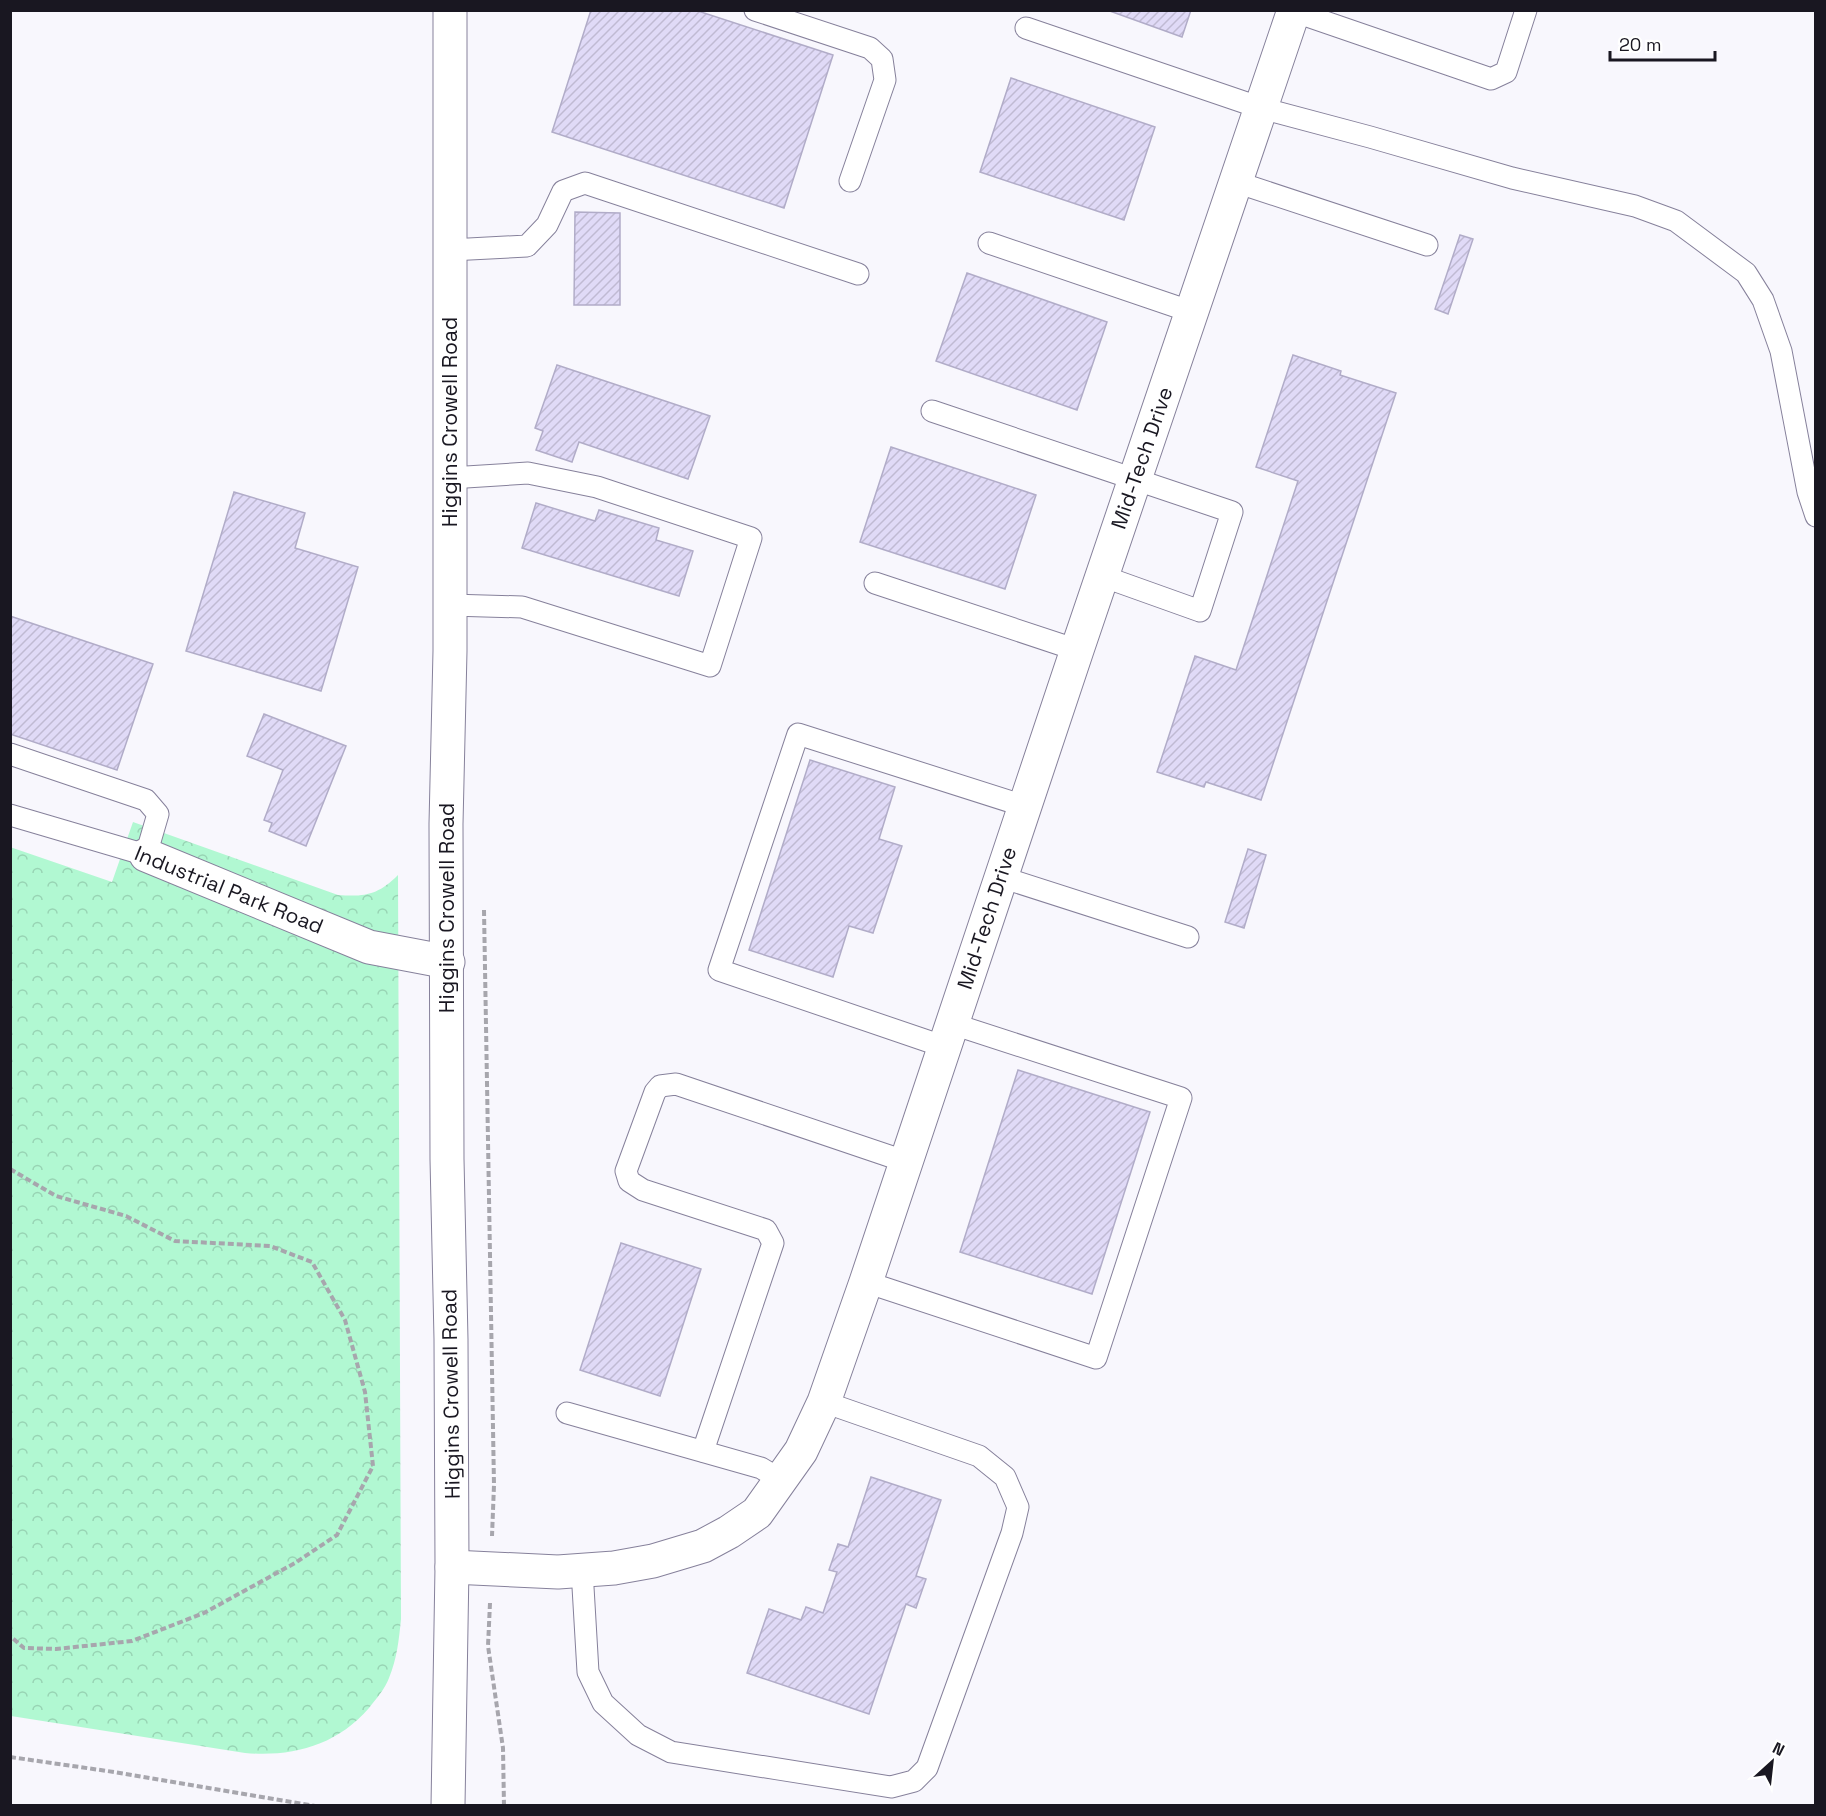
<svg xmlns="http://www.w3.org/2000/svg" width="1826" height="1816" viewBox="0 0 1826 1816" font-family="'Space Grotesk',sans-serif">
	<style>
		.park { fill: url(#park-crowns) }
		.building { fill: url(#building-hatch); stroke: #b1acc8; stroke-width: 1.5 }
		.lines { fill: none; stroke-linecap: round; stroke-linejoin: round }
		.lane-casing { stroke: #86819b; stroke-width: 23 }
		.street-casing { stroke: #86819b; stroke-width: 35 }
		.secondary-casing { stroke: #86819b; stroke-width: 35 }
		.path { stroke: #a7a6ad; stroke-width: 4; stroke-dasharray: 6 3; stroke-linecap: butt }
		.lane { stroke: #fff; stroke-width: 21 }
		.street { stroke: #fff; stroke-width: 33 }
		.secondary { stroke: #fff; stroke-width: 33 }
		.labels { text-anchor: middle; stroke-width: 4.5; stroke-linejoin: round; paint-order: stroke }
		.street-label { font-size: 21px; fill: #191721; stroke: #fff }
	</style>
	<defs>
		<pattern id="park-crowns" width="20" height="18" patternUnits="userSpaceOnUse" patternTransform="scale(1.5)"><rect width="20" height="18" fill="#b1f8d2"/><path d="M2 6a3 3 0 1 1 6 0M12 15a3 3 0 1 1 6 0" fill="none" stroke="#98d4b4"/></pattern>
		<pattern id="building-hatch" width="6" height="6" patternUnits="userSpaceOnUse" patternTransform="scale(1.5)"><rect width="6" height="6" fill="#e0daf7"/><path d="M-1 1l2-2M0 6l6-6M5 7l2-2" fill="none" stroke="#c0bad3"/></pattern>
	</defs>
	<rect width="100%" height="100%" fill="#f8f7fd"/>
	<path class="park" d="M 133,822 L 338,895 C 365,897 378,895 398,875 L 401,1619 C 399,1639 397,1659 389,1678 C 385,1689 376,1699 369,1708 C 336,1746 292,1757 245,1753 L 11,1716 L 10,847 L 112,882 Z"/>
	<g class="building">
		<path d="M 591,10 L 695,10 L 833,55 L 784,208 L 552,132 Z"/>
		<path d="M 1107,10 L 1191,10 L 1182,37 Z"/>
		<path d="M 1011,78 L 1155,127 L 1124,220 L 980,172 Z"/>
		<path d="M 575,212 L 620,213 L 620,305 L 574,305 Z"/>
		<path d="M 1460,235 L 1473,239 L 1448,314 L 1435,309 Z"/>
		<path d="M 967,273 L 1107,322 L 1077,410 L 936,361 Z"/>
		<path d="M 1293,355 L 1341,371 L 1340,375 L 1396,393 L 1261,800 L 1206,782 L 1204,787 L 1157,772 L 1195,656 L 1236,670 L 1298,481 L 1256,467 Z"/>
		<path d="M 557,365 L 710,416 L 688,479 L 579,442 L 572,462 L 536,450 L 543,431 L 535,428 Z"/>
		<path d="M 891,447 L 1036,495 L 1005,589 L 860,542 Z"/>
		<path d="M 234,492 L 305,513 L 295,548 L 358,567 L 321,691 L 186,651 Z"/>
		<path d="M 536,503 L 595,521 L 599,510 L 659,528 L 656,540 L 693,551 L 679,596 L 522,548 Z"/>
		<path d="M 10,616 L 153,664 L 117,770 L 10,734 Z"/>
		<path d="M 264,714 L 346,746 L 306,846 L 269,831 L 272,823 L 264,820 L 283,770 L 247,756 Z"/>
		<path d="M 810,760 L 895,787 L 879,839 L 902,846 L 873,933 L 849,926 L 833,977 L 749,950 Z"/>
		<path d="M 1248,849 L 1266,855 L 1244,928 L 1225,922 Z"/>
		<path d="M 1018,1070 L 1150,1112 L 1092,1294 L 960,1252 Z"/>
		<path d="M 621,1243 L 701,1269 L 660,1396 L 580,1370 Z"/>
		<path d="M 871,1477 L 941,1500 L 916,1576 L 926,1579 L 916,1608 L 906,1604 L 869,1714 L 747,1673 L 769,1609 L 801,1620 L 806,1607 L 823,1613 L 837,1572 L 829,1570 L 838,1544 L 848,1547 Z"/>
	</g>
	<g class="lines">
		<defs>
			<g id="lane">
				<path d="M 755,10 L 870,48 L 882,59 L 885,80 L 850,181"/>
				<path d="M 1293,11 L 1491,79 L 1506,72 L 1526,10"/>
				<path d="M 1026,28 L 1261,108 L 1370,137 L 1512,178 L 1635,206 L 1676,221 L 1746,273 L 1763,300 L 1781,351 L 1808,492 L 1816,516"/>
				<path d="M 1236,182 L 1427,245"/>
				<path d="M 989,243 L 1192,312"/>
				<path d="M 450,250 L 527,246 L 547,225 L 563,191 L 585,183 L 858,274"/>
				<path d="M 932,411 L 1232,512 L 1200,611 L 1102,576"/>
				<path d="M 875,583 L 1077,650"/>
				<path d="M 450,605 L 522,607 L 710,666 L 751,538 L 597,487 L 528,473 L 450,478"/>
				<path d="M 10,754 L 146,800 L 158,814 L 146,855 L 10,815"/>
				<path d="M 1001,877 L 1188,937"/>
				<path d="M 945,1047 L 719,970 L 798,734 L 1024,806"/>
				<path d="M 866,1282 L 1096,1358 L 1181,1098 L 953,1024"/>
				<path d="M 567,1413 L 761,1468 L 781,1480"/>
				<path d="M 703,1451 L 773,1243 L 766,1230 L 643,1190 L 629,1181 L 626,1171 L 655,1092 L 660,1086 L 676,1084 L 907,1162"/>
				<path d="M 582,1570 L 588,1672 L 603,1703 L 638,1735 L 671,1752 L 891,1787 L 914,1781 L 927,1768 L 1012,1533 L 1018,1507 L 1005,1477 L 979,1456 L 824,1402"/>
			</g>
			<g id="street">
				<path d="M 146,855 L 369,947 L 448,962"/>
				<path d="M 452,1567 L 558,1572 L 614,1568 L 653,1561 L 703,1546 L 729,1532 L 757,1513 L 801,1451 L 824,1402 L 866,1282 L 1077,650 L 1294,10"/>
			</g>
			<path id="secondary" d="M 448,1806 L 452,1567 L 451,1339 L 447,1159 L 446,824 L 450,651 L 450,10"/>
		</defs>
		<use href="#lane" class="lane-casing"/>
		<use href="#street" class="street-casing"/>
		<use href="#secondary" class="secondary-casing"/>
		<g class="path">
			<path d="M 484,910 L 494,1485 L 492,1536"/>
			<path d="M 10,1169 L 56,1196 L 126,1216 L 175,1241 L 270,1246 L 312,1262 L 345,1320 L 365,1392 L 373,1466 L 337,1535 L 295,1563 L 204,1613 L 132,1641 L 56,1649 L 24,1648 L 10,1636"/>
			<path d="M 490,1603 L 488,1646 L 503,1748 L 504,1806"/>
			<path d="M 10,1757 L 114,1772 L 315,1806"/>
		</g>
		<use href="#lane" class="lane"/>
		<use href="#street" class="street"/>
		<use href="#secondary" class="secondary"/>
	</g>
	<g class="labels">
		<g class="street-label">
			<text transform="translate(450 422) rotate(-90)" y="7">Higgins Crowell Road</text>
			<text transform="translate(1142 458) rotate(-71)" y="7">Mid-Tech Drive</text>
			<text transform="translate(229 890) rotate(22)" y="7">Industrial Park Road</text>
			<text transform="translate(447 908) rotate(-90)" y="7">Higgins Crowell Road</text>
			<text transform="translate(987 918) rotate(-72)" y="7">Mid-Tech Drive</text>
			<text transform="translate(451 1394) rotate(-91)" y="7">Higgins Crowell Road</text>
		</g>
	</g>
	<rect width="1826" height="1816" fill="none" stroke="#191721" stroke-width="24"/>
	<g transform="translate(1772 1762) rotate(27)" stroke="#ffffff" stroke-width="4.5" paint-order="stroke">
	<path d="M0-4.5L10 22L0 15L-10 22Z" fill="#191721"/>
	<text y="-9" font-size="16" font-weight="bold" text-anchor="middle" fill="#191721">N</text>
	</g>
	<path d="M1610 51v9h105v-9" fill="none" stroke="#191721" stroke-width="3"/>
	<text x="1619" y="51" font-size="18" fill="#191721" stroke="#ffffff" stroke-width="4.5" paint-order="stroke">20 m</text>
</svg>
